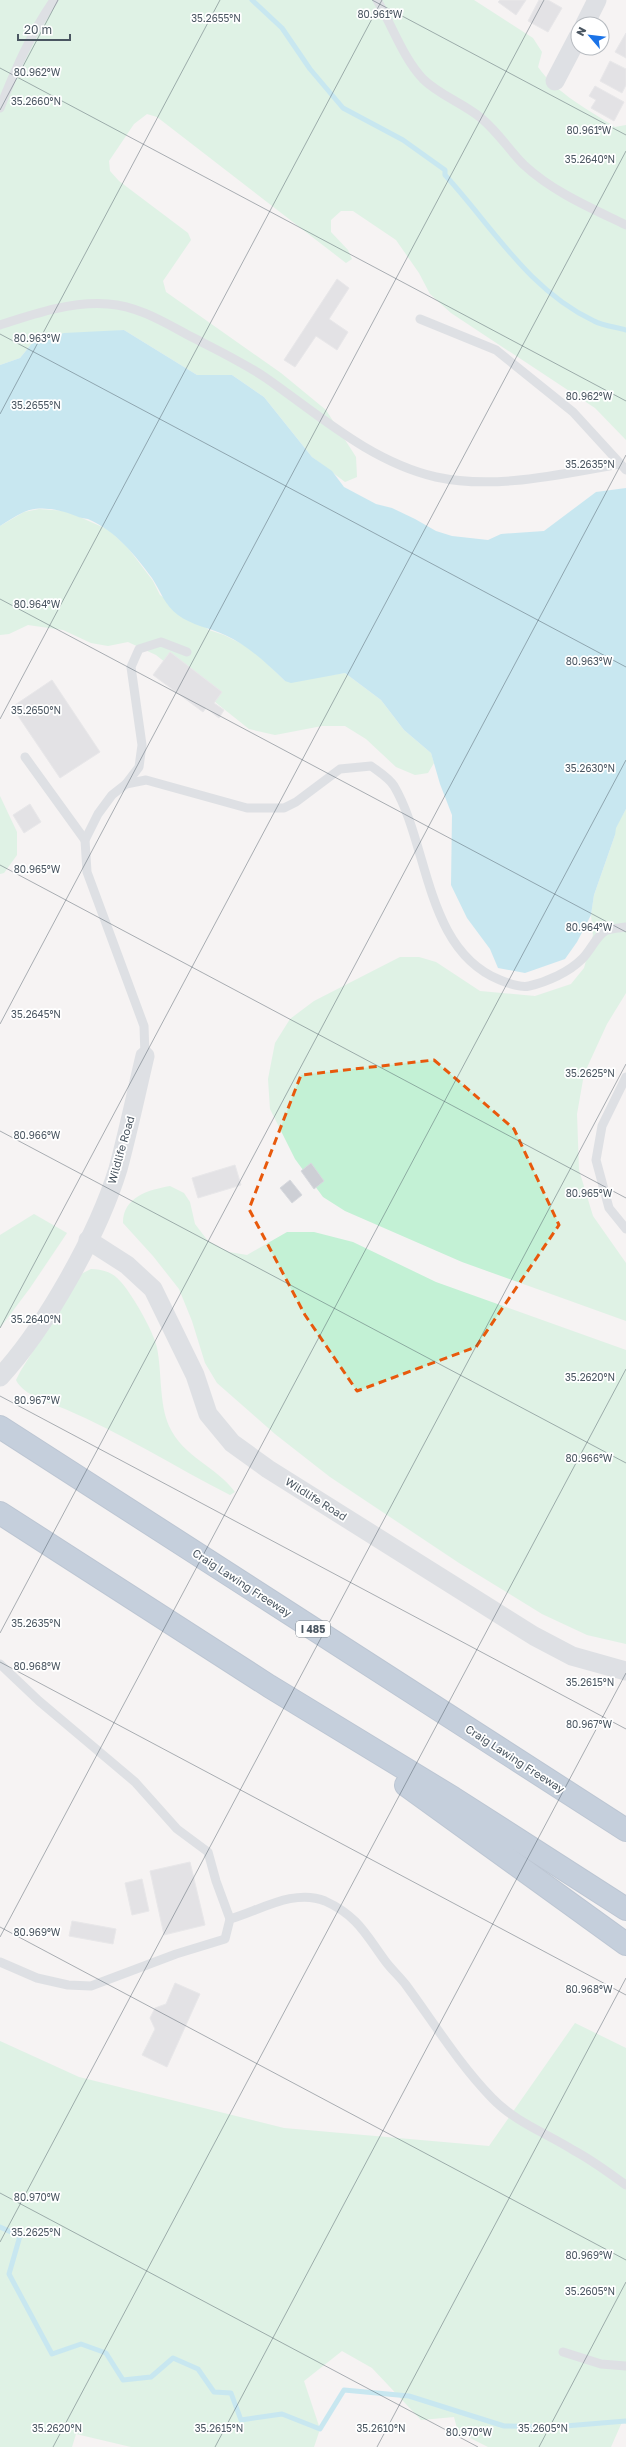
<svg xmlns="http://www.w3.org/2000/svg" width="626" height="2447" viewBox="0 0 626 2447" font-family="'Golos Text',sans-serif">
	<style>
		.green { fill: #c3f1d5 }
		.water { fill: #90daee }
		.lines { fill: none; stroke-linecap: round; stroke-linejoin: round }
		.stream { stroke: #90daee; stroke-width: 5 }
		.building { fill: #cdcfd5; stroke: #d7d9de }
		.highway-casing { stroke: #7690ad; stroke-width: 24 }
		.lane { stroke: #c1cad2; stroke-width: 9 }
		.street { stroke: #c1cad2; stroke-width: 19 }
		.highway { stroke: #8ba5c1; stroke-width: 22 }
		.marked { fill: none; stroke: #e8590c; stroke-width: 3; stroke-dasharray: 8 5; stroke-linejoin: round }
		.ticks { fill: none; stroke: #4a5661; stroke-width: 1; stroke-opacity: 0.45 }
		.labels { text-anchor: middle; stroke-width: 3.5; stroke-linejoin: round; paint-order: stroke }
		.shield { fill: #fff; stroke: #808990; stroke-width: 1 }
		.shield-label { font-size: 10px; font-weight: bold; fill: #4a5661 }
		.street-label { font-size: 11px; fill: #4a5661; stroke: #fff }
		.ticks-label { font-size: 10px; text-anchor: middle; fill: #4a5661; stroke: #fff; stroke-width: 3.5; stroke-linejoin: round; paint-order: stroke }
	</style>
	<rect width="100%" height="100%" fill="#f5f3f3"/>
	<g class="green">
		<path d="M 0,0 L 474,0 L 533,38 L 542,52 L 538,67 C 557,94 589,110 615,127 L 626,125 L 626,440 L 595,408 L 451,313 L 430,294 L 419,273 L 396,240 L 353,211 L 341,211 L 331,220 L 331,232 L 348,250 L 352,259 L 346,263 L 157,117 L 147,114 L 134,124 L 109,161 L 110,171 L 119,181 L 188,233 L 191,240 L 163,281 L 166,292 L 281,373 L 326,410 L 356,457 L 357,477 L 345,482 L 312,457 L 264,397 L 232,375 L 197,375 L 124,330 L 33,342 L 20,358 L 0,365 Z"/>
		<path d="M 39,509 L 66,511 L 109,530 L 128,548 L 153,581 L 160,595 L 209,630 L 224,635 L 252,649 L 285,681 L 345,673 L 381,700 L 404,730 L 431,753 L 434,763 L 428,773 L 415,775 L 396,767 L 366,739 L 345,726 L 322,726 L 275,735 L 249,729 L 156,655 L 128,642 L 108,646 L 91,643 L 63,630 L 28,625 L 9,634 L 0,635 L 0,526 L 24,512 Z"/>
		<path d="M 0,796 L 17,832 L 17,855 L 4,873 L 0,874 Z"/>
		<path d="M 626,809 L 626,993 L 607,1024 L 584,1074 L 577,1114 L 579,1170 L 593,1216 L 626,1263 L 626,1321 L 462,1262 L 345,1211 L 323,1197 L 295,1159 L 270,1109 L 268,1079 L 275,1043 L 290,1019 L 314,1001 L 400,957 L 419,957 L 436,962 L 480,991 L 535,996 L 571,984 L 584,968 L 593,935 L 591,915 L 594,895 L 615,835 L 615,828 Z"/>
		<path d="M 170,1186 L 184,1193 L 190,1202 L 195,1224 L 208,1241 L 229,1252 L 247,1255 L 287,1232 L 314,1232 L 353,1242 L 436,1282 L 626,1350 L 626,1644 L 587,1635 L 542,1614 L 459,1563 L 330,1477 L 275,1434 L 217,1383 L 205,1363 L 192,1321 L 179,1289 L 153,1256 L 123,1223 C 123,1197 148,1190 170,1186 Z"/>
		<path d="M 34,1214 L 67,1233 L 30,1288 L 0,1328 L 0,1235 Z"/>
		<path d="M 91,1269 C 101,1269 112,1272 119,1280 C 130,1290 155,1334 157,1348 C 162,1373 159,1403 169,1426 C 183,1457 217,1467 235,1492 L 230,1495 C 175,1467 122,1433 65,1409 C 49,1402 24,1396 16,1380 L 20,1372 L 81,1274 Z"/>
		<path d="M 575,2023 L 626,2048 L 626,2424 L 622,2422 L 611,2447 L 488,2447 L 458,2432 L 454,2417 L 421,2420 L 372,2368 L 342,2351 L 304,2381 L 320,2429 L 314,2447 L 131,2447 L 76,2434 L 72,2447 L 0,2447 L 0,2041 L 79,2077 L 284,2128 L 489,2146 Z"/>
	</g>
	<path class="water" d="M 124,330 L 197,375 L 232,375 L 264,397 L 312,457 L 332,471 L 344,487 L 376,504 L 392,508 L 415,519 L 436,531 L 452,536 L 488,540 L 501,534 L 544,531 L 596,492 L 626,488 L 626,809 L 616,828 L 615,835 L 594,895 L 591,915 L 577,942 L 565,959 L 525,973 L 498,968 L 490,949 L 467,918 L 451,885 L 452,815 L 440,784 L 431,753 L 404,730 L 381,700 L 345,673 L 291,683 L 285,681 C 266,663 249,646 225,635 C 210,628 191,625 178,615 C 165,606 160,590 152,578 C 134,554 117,532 88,519 C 84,518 80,518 76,516 C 60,510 41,505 24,512 C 15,516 8,521 0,526 L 0,365 L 20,358 L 33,342 L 64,333 Z"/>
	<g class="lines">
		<g class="stream">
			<path d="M 252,0 L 282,28 L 310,69 L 343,108 L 403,140 L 445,170 L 445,175 C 492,226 528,290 594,321 C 603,326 616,327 626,330"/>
			<path d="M 0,2227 L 20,2236 L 9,2274 L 52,2354 L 81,2344 L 106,2353 L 123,2380 L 151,2377 L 173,2358 L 198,2369 L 214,2392 L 231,2393 L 241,2420 L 282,2414 L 320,2429 L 344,2390 L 409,2396 L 504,2426 L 553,2427 L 626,2421"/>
		</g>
	</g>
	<g class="building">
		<path d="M 500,0 L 526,0 L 516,15 L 498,2 Z"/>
		<path d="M 539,0 L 548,0 L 562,8 L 548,32 L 528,21 Z"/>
		<path d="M 626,33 L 626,58 L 615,52 Z"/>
		<path d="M 610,61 L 626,69 L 626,85 L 622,93 L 600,81 Z"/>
		<path d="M 595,86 L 624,102 L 614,121 L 591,108 L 596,100 L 589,96 Z"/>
		<path d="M 337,279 L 349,288 L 329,319 L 348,332 L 337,350 L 316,336 L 295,367 L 284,360 Z"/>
		<path d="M 170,652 L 222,692 L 214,703 L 224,710 L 219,718 L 206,708 L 203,712 L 153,675 Z"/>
		<path d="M 52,680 L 100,752 L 60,778 L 12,707 Z"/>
		<path d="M 30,804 L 41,822 L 24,833 L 13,815 Z"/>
		<path d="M 311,1163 L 324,1181 L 314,1189 L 301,1171 Z"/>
		<path d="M 235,1165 L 241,1185 L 198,1198 L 192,1178 Z"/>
		<path d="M 290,1180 L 302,1195 L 292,1203 L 280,1188 Z"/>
		<path d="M 190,1862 L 205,1925 L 164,1935 L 150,1871 Z"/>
		<path d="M 142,1879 L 149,1911 L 132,1915 L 125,1883 Z"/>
		<path d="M 72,1921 L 116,1929 L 113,1944 L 69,1936 Z"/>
		<path d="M 175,1983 L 200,1994 L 167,2067 L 142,2055 L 155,2029 L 150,2018 L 155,2008 L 166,2004 Z"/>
	</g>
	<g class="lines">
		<defs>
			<g id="highway">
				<path d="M 0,1427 L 626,1830"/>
				<path d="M 0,1513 L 269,1686 L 453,1798 L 626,1909"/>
				<path d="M 406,1785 L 626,1944"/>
			</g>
		</defs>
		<use href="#highway" class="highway-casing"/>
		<g class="lane">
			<path d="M 377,0 C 392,25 403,58 423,79 C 439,95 463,103 481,118 C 498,132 509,150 524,165 C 553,192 591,208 626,225"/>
			<path d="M 0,108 C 15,70 31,33 54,0"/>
			<path d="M 420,319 L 496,350 L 573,412 L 626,470"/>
			<path d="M 0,325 C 34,314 72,301 108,304 C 137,306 162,321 186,334 C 213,348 241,361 266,378 C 319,415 371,462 436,477 C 496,490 561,474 620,464"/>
			<path d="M 25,757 L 85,840"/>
			<path d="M 126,784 L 139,767 L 142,745 L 131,667 L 139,649 L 161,642 L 187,652"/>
			<path d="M 145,1056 L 144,1026 L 87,872 L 85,840 L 98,814 L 112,795 L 126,784 L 146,780 L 247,808 L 284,808 L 296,802 L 340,769 L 371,766 C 379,772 389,778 394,786 C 429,845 425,950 500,980 C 508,983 520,988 529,986 C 547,982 569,972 582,959 C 591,950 595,938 605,931 C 611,928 620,928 626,927"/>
			<path d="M 626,1077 L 602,1126 L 596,1160 L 609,1208 L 626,1229"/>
			<path d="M 0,1664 L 39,1701 L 135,1782 L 177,1829 L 208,1852 L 216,1881 L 230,1919 L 225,1939 L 176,1954 L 91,1986 L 68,1985 L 37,1978 L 0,1962"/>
			<path d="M 230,1919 C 259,1911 294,1888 325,1901 C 358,1916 366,1935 386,1962 C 392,1970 400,1977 406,1985 C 434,2023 459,2064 492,2098 C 515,2122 546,2133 573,2150 C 592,2160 609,2173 626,2185"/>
			<path d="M 563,2352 L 601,2364 L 626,2366"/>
		</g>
		<g class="street">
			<path d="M 585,24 L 597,0"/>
			<path d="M 555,81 L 578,37"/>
			<path d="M 88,1240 L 127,1265 L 153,1289 L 195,1375 L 208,1414 L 232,1443 L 268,1469 L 534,1636 L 572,1656 L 626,1671"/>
			<path d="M 0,1377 C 46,1327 98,1234 118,1169 C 128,1132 136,1094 145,1056"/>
		</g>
		<use href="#highway" class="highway"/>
	</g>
	<path d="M0 0H626V2447H0ZM 434,1060 L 514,1129 L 559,1225 L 476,1347 L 357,1391 L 305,1315 L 249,1209 L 301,1075 Z" fill="#f5f3f3" fill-opacity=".55" fill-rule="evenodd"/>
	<path class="marked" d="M 434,1060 L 514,1129 L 559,1225 L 476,1347 L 357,1391 L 305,1315 L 249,1209 L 301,1075 Z"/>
	<path class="ticks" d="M 372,0 L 626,135M 0,68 L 626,401M 0,110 L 58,0M 0,334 L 626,667M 0,414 L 220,0M 0,599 L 626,932M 0,719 L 382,0M 0,865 L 626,1198M 0,1024 L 544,0M 0,1131 L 626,1463M 0,1328 L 626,151M 0,1396 L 626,1729M 0,1633 L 626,455M 0,1662 L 626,1995M 0,1927 L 626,2260M 0,1937 L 626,760M 0,2193 L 478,2447M 0,2242 L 626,1064M 53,2447 L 626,1369M 215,2447 L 626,1673M 377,2447 L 626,1978M 539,2447 L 626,2282"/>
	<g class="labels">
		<rect class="shield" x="296" y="1621" width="34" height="16" rx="3"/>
		<g class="shield-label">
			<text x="313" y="1633">I 485</text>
		</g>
		<g class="street-label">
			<text transform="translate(121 1150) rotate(-74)" y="4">Wildlife Road</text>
			<text transform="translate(316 1499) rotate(32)" y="4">Wildlife Road</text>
			<text transform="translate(242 1583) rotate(33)" y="4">Craig Lawing Freeway</text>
			<text transform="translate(515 1759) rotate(33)" y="4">Craig Lawing Freeway</text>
		</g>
	</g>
	<g class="ticks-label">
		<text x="380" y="18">80.961°W</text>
		<text x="216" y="22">35.2655°N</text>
		<text x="37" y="76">80.962°W</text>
		<text x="36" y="105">35.2660°N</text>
		<text x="589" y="134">80.961°W</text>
		<text x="590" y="163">35.2640°N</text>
		<text x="37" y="342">80.963°W</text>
		<text x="589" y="400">80.962°W</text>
		<text x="36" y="409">35.2655°N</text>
		<text x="590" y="468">35.2635°N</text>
		<text x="37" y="608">80.964°W</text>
		<text x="589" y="665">80.963°W</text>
		<text x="36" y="714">35.2650°N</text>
		<text x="590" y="772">35.2630°N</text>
		<text x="37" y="873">80.965°W</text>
		<text x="589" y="931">80.964°W</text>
		<text x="36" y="1018">35.2645°N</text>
		<text x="590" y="1077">35.2625°N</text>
		<text x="37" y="1139">80.966°W</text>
		<text x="589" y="1197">80.965°W</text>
		<text x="36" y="1323">35.2640°N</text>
		<text x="590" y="1381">35.2620°N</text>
		<text x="37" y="1404">80.967°W</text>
		<text x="589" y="1462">80.966°W</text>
		<text x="36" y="1627">35.2635°N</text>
		<text x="37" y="1670">80.968°W</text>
		<text x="590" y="1686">35.2615°N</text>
		<text x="589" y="1728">80.967°W</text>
		<text x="37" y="1936">80.969°W</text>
		<text x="589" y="1993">80.968°W</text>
		<text x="37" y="2201">80.970°W</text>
		<text x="36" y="2236">35.2625°N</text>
		<text x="589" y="2259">80.969°W</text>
		<text x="590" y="2295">35.2605°N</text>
		<text x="57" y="2432">35.2620°N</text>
		<text x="219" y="2432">35.2615°N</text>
		<text x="381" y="2432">35.2610°N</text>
		<text x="543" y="2432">35.2605°N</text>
		<text x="469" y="2436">80.970°W</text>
	</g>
	<g transform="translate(590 36) rotate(298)"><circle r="19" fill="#ffffff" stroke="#b7bbc0"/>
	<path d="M0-3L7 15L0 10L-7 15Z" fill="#1a73e8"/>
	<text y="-6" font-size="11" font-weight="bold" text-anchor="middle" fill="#4a5661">N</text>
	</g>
	<path d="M18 34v6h52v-6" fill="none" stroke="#4a5661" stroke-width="2"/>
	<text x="24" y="34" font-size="12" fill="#4a5661" stroke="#ffffff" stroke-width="3" paint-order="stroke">20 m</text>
</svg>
